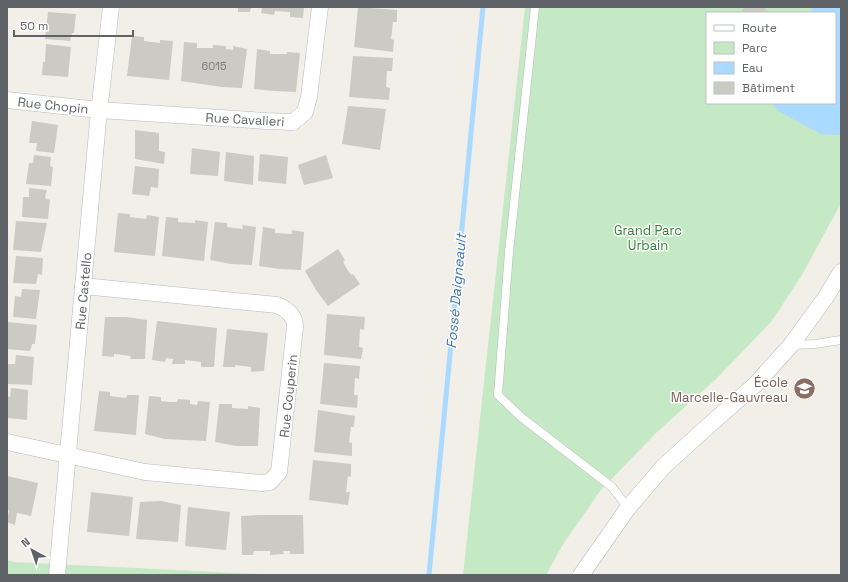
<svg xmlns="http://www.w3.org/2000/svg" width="848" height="582" viewBox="0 0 848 582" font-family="'Space Grotesk',sans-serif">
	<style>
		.green { fill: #c5e8c5; fill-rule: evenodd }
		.water { fill: #aadaff }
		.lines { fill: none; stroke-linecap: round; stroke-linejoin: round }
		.stream { stroke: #aadaff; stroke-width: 5 }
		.building { fill: #cccac5 }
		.lane-casing { stroke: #b5b8bc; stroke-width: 9 }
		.street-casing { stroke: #b5b8bc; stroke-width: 17 }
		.lane { stroke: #fff; stroke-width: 8 }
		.street { stroke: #fff; stroke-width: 16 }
		.labels { text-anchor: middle; stroke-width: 3; stroke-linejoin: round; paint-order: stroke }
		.number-label { font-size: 11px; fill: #7a7d7f }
		.street-label { font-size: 13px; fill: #5f6368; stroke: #fff }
		.park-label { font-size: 13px; fill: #348238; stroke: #fff }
		.education-label { font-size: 13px; fill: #785e54; stroke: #fff; text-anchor: end }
		.water-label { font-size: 14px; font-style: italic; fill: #4174aa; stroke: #fff }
	</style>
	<rect width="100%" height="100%" fill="#f1efe8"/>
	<g class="green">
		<path d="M 525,7 L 841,7 L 841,203 L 802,275 L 771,322 L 716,379 L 657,432 L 600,491 L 562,546 L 546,575 L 463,575 ZM 707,13 L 835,13 L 835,103 L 707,103 Z"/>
		<path d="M 7,560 L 14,562 L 278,575 L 7,575 Z"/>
	</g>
	<path class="water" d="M 814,7 L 841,7 L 841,134 L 840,135 L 821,134 L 778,111 L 772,103 L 835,103 L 835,13 L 809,13 Z"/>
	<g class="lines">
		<path class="stream" d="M 429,575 L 483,7"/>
	</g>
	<g class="building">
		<path d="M 238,7 L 251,7 L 250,12 L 238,12 Z"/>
		<path d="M 262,7 L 304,7 L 303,18 L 290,17 L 290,12 L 275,11 L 274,15 L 261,13 Z"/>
		<path d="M 358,7 L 397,10 L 397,22 L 393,22 L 392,31 L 391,39 L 394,40 L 393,52 L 354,47 Z"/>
		<path d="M 745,7 L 763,7 L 770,13 L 740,13 Z"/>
		<path d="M 48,12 L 76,14 L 74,33 L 72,33 L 70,41 L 45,39 Z"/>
		<path d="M 132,36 L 144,37 L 144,41 L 160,43 L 160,40 L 173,41 L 169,80 L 127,76 Z"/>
		<path d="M 184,42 L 197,43 L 197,48 L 213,48 L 213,45 L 226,46 L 226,49 L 233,50 L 233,46 L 247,49 L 242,88 L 222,87 L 181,81 Z"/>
		<path d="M 46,44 L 71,47 L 68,77 L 42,75 L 43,62 L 45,62 Z"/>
		<path d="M 257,49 L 270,51 L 270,54 L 287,54 L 287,52 L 300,53 L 296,92 L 274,91 L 254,89 Z"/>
		<path d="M 353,56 L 393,58 L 392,71 L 387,71 L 386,87 L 390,88 L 389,100 L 349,97 Z"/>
		<path d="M 348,106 L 386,109 L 380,150 L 342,144 Z"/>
		<path d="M 32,121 L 58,125 L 54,153 L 36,151 L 37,143 L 29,143 Z"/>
		<path d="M 135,130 L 159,133 L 159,151 L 165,152 L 164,164 L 135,159 Z"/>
		<path d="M 192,148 L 220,152 L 218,176 L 190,174 Z"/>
		<path d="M 226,152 L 254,156 L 253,185 L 224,181 Z"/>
		<path d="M 260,154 L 288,157 L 286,184 L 258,181 Z"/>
		<path d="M 34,155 L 51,157 L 50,166 L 53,167 L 51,186 L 26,184 L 29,163 L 33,163 Z"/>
		<path d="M 326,155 L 333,178 L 304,185 L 298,165 Z"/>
		<path d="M 135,166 L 159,169 L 158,188 L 151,187 L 149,196 L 132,194 Z"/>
		<path d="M 29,188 L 47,190 L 45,198 L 50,200 L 48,219 L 22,217 L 23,197 L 29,197 Z"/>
		<path d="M 118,213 L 130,214 L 130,217 L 146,219 L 147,215 L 159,217 L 155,256 L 114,252 Z"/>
		<path d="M 166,217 L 178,218 L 178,222 L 195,223 L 195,220 L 208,222 L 204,261 L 162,256 Z"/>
		<path d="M 16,221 L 47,223 L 41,252 L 13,250 Z"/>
		<path d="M 215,222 L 227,223 L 227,227 L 243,229 L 242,225 L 256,227 L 252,265 L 231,264 L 210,260 Z"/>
		<path d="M 263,227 L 275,229 L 275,233 L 292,234 L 292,230 L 304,232 L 301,270 L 279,269 L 259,266 Z"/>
		<path d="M 338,249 L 345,260 L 343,262 L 347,269 L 351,275 L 353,274 L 360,284 L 328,306 L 316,290 L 305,271 Z"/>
		<path d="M 16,256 L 43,258 L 42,275 L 38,274 L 36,284 L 13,283 Z"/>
		<path d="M 22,289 L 40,290 L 36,319 L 13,317 L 15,296 L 21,297 Z"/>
		<path d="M 327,314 L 365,317 L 364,330 L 360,329 L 359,347 L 363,348 L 361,359 L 324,355 Z"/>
		<path d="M 105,317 L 126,317 L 147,320 L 145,359 L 130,359 L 131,356 L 114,354 L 114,357 L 102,356 Z"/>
		<path d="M 157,321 L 217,328 L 214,367 L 201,367 L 201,362 L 185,360 L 185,364 L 172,364 L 173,359 L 166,358 L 165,362 L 152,360 Z"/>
		<path d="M 7,322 L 37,325 L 35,344 L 32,344 L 30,351 L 7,349 Z"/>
		<path d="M 227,329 L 268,333 L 264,371 L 251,372 L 251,367 L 235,365 L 235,367 L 223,367 Z"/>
		<path d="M 16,355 L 34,357 L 32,385 L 7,384 L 7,364 L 15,364 Z"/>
		<path d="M 324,363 L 360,366 L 359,379 L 355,378 L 354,395 L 358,395 L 357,408 L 320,404 Z"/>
		<path d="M 11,388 L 28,390 L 27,420 L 7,418 L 7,396 L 10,397 Z"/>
		<path d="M 99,391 L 110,392 L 110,396 L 126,398 L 127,395 L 139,395 L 136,435 L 94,431 Z"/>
		<path d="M 149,396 L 161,397 L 161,401 L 169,402 L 177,402 L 178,399 L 190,400 L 190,404 L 197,405 L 198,401 L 210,402 L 206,441 L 165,439 L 145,434 Z"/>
		<path d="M 219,404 L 232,404 L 232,408 L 248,409 L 248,406 L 260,408 L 258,446 L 236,446 L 215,442 Z"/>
		<path d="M 318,410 L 355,416 L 354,427 L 351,427 L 349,442 L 352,443 L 352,456 L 314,452 Z"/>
		<path d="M 313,460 L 351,464 L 351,477 L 348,476 L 346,492 L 350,492 L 348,505 L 309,500 Z"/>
		<path d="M 7,476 L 38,483 L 31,516 L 17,513 L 15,525 L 7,522 L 9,510 L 7,510 Z"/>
		<path d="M 91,492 L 133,497 L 129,536 L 87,532 Z"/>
		<path d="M 161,501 L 181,505 L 178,542 L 136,539 L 140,502 Z"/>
		<path d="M 188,507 L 230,512 L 226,550 L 185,546 Z"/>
		<path d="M 260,515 L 303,515 L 304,554 L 290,554 L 290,551 L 283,551 L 284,554 L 270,555 L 270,551 L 254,551 L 253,555 L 242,555 L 241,516 Z"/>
	</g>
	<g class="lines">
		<defs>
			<g id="lane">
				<path d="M 535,7 L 509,252 L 498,395 L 521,417 L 612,487 L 628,508"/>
				<path d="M 791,345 L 815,344 L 841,340"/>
			</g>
			<g id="street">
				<path d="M 7,100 L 99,110 L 266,121 L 293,122 L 305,112 L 309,97 L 320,7"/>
				<path d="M 7,442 L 145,472 L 262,483 L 270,482 L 279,472 L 295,327 C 295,315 287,309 277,305 L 83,286"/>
				<path d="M 57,575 L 98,121 L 111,7"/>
				<path d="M 581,575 L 628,508 L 663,467 L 707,427 L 756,384 L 791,345 L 826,297 L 841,272"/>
			</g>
		</defs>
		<use href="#lane" class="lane-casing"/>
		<use href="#street" class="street-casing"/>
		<use href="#lane" class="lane"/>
		<use href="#street" class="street"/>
	</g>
	<defs>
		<symbol id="school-disc" viewBox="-11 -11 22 22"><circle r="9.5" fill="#8d6e63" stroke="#fff"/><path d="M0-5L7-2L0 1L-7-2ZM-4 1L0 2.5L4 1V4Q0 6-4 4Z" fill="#fff"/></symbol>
	</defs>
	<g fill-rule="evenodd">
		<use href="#school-disc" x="792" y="376" width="25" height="25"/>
	</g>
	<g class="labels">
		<g class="number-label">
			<text x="214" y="70">6015</text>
		</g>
		<g class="street-label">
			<text transform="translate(53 105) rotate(6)" y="5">Rue Chopin</text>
			<text transform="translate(245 119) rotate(3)" y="5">Rue Cavalieri</text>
			<text transform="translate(83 291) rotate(-85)" y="5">Rue Castello</text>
			<text transform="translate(288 396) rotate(-84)" y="5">Rue Couperin</text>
		</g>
		<g class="park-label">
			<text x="648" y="235">Grand Parc<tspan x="648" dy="15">Urbain</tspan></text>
		</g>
		<g class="education-label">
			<text x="788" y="387">École<tspan x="788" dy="15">Marcelle-Gauvreau</tspan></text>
		</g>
		<g class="water-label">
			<text transform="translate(456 291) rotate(-85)" y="5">Fossé Daigneault</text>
		</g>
	</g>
	<rect width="848" height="582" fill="none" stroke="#5f6368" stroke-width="16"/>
	<rect x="706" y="12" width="130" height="92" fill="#ffffff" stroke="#bfc1c3"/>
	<rect x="714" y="25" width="20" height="6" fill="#ffffff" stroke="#bfc1c3"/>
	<text x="742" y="32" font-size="12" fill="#5f6368">Route</text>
	<rect x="714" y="42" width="20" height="12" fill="#c5e8c5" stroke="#bfc1c3"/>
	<text x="742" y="52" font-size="12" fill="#5f6368">Parc</text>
	<rect x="714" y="62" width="20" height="12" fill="#aadaff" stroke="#bfc1c3"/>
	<text x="742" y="72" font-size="12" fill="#5f6368">Eau</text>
	<rect x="714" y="82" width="20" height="12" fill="#cccac5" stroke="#bfc1c3"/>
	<text x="742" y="92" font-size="12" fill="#5f6368">Bâtiment</text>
	<g transform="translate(32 550) rotate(320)" stroke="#ffffff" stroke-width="3" paint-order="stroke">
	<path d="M0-3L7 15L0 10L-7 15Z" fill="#5f6368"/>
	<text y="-6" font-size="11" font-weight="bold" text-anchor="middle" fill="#5f6368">N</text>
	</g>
	<path d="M14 30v6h119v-6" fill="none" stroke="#5f6368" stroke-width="2"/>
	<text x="20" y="30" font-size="12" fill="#5f6368" stroke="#ffffff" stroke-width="3" paint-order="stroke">50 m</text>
</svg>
